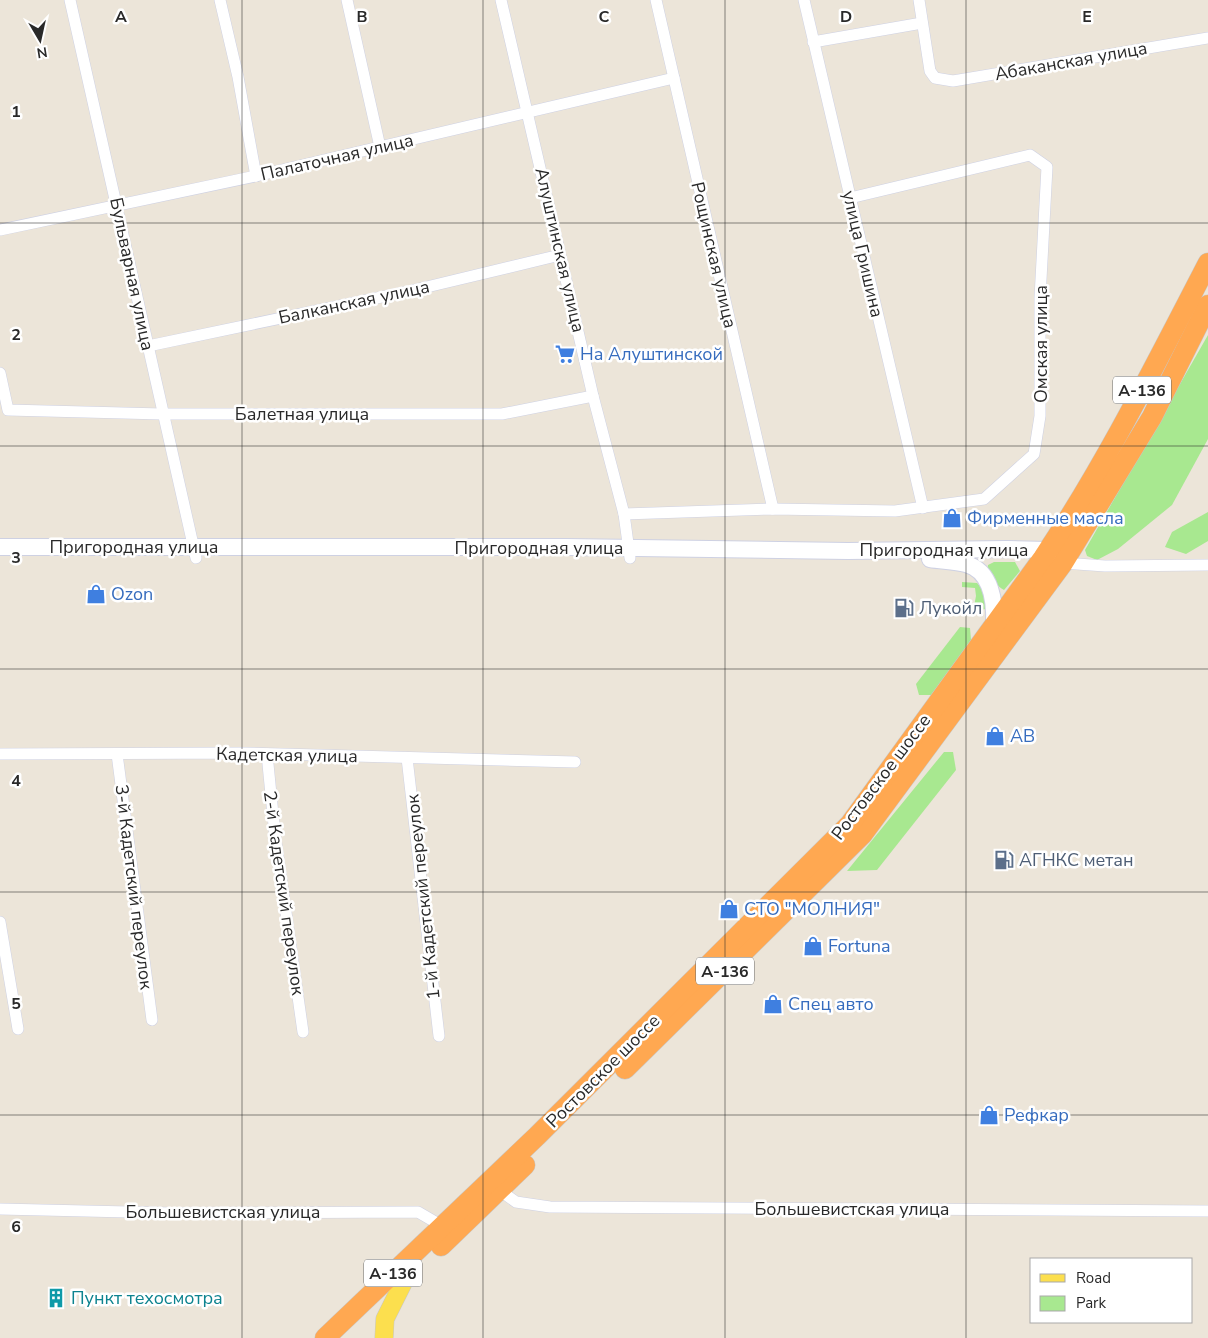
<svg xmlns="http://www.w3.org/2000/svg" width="1208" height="1338" viewBox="0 0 1208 1338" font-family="'Nunito Sans',sans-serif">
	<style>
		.green { fill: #a8e890 }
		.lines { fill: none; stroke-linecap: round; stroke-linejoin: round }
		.street-casing { stroke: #ced1e3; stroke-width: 12 }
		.secondary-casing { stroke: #ced1e3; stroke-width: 18 }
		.primary-casing { stroke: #c7c7c7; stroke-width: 19 }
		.highway-casing { stroke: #c7c7c7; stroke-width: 21 }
		.street { stroke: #fff; stroke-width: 11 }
		.secondary { stroke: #fff; stroke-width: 16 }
		.primary { stroke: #fcdf4e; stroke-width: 18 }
		.highway { stroke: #ffa851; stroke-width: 20 }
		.grid { fill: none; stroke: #292929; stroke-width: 1; stroke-opacity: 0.55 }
		.labels { text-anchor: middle; stroke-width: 5; stroke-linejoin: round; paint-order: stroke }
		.shield { fill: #fff; stroke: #696969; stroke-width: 1 }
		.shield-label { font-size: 16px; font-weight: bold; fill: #292929 }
		.street-label { font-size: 18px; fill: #292929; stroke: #fff }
		.shop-label { font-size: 18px; fill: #366cbe; stroke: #fff; text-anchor: start }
		.service-label { font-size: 18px; fill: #4e5e75; stroke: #fff; text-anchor: start }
		.culture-label { font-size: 18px; fill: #0d838f; stroke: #fff; text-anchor: start }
		.grid-label { font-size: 16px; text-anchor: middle; font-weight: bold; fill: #292929; stroke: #fff; stroke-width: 5; stroke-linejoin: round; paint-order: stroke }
	</style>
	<rect width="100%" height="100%" fill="#ece5d9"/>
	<g class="green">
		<path d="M 1208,335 L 1208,439 L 1172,505 L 1118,549 L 1097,560 L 1087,556 L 1085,550 Z"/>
		<path d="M 1208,512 L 1208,541 L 1186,554 L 1165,547 L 1172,532 Z"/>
		<path d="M 1015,562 L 1020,571 L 1004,590 C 996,586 987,574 988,565 L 994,562 Z"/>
		<path d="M 962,582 L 977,583 L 985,591 L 986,609 L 973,611 L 976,596 L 975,588 L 962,587 Z"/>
		<path d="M 960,627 L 970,628 L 971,640 L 931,695 L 919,695 L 916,684 Z"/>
		<path d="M 944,752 L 953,752 L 956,770 L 877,870 L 847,871 Z"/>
	</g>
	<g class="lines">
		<defs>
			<g id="street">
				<path d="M 70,0 L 196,558"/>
				<path d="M 220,0 L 238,77 L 256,176"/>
				<path d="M 347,0 L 380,147"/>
				<path d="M 501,0 L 593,396 L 624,514 L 630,558"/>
				<path d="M 656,0 L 773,509"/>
				<path d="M 804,0 L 923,508"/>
				<path d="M 919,0 L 930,71 L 935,78 L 953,81 L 1208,38"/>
				<path d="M 813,42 L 922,23"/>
				<path d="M 0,230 L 256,176 L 674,78"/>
				<path d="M 148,346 L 410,291 L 560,255"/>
				<path d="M 0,373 L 8,410 L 162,414 L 502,414 L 593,396"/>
				<path d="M 624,514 L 773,509 L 895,511 L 984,499 L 1034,454 L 1040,416 L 1040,298 L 1047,167 L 1030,155 L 850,198"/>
				<path d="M 1063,563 L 1105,566 L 1208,565"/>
				<path d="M 0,754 L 243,753 L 575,762"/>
				<path d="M 117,754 L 152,1020"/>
				<path d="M 267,754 L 275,835 L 303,1032"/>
				<path d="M 407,758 L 439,1036"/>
				<path d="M 0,922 L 18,1029"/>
				<path d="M 495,1187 L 516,1202 L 550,1207 L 1208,1211"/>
				<path d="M 0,1209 L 171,1213 L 418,1212 L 442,1226"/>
			</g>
			<g id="secondary">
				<path d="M 0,547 L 565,547 L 848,551 L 1007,549 L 1048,550 L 1057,553"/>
				<path d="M 930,559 C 942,561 955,561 966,564 C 992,571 995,603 994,625"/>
			</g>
			<path id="primary" d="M 384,1338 L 385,1319 L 404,1281"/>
			<g id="highway">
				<path d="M 625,1069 L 862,835 L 1063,563 L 1152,417 L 1208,305"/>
				<path d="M 441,1246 L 525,1165"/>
				<path d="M 325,1338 L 537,1136 L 850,824 L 1043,558 C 1106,464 1156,363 1208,263"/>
			</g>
		</defs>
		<use href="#street" class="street-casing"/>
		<use href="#secondary" class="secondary-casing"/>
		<use href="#primary" class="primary-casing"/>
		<use href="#highway" class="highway-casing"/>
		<use href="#street" class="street"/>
		<use href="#secondary" class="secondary"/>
		<use href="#primary" class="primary"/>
		<use href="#highway" class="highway"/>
	</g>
	<path class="grid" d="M 242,0 L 242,1338M 483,0 L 483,1338M 725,0 L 725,1338M 966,0 L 966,1338M 0,223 L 1208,223M 0,446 L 1208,446M 0,669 L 1208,669M 0,892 L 1208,892M 0,1115 L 1208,1115"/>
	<defs>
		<symbol id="supermarket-bare" viewBox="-9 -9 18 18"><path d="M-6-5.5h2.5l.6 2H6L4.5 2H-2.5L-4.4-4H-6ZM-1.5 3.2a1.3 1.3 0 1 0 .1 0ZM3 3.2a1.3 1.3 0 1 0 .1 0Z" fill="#3f7fe0" stroke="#fff" stroke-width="2.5" paint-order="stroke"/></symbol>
		<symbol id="shop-bare" viewBox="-9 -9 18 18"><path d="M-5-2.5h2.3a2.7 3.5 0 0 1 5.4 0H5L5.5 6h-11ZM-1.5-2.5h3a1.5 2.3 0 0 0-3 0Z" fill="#3f7fe0" stroke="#fff" stroke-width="2.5" paint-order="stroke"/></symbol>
		<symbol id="fuel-bare" viewBox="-9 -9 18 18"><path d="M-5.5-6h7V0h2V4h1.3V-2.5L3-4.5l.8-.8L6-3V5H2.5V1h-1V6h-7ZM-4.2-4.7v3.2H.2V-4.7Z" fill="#5c6f8a" stroke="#fff" stroke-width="2.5" paint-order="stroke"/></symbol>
		<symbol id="building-bare" viewBox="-9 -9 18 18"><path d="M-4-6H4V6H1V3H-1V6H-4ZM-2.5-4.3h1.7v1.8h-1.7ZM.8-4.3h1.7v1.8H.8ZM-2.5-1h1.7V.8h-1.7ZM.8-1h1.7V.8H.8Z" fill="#0f9aa8" stroke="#fff" stroke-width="2.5" paint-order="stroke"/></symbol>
	</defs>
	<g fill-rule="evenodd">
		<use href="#supermarket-bare" x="551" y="340" width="28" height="28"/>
		<use href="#shop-bare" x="938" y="504" width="28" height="28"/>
		<use href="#shop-bare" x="82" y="580" width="28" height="28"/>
		<use href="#fuel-bare" x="890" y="594" width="28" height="28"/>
		<use href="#shop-bare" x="981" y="722" width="28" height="28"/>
		<use href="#fuel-bare" x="990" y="846" width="28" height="28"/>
		<use href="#shop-bare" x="715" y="895" width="28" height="28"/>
		<use href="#shop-bare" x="799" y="932" width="28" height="28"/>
		<use href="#shop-bare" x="759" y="990" width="28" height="28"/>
		<use href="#shop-bare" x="975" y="1101" width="28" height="28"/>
		<use href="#building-bare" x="42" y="1284" width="28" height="28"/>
	</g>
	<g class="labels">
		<g class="shield">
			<rect x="1113" y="376.5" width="58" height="27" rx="4"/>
			<rect x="696" y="957.5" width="58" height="27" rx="4"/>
			<rect x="364" y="1259.5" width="58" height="27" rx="4"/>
		</g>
		<g class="shield-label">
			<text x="1142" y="396">А-136</text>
			<text x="725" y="977">А-136</text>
			<text x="393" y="1279">А-136</text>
		</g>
		<g class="street-label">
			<text transform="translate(1071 61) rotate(-10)" y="6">Абаканская улица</text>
			<text transform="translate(337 157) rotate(-13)" y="6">Палаточная улица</text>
			<text transform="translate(560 250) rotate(77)" y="6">Алуштинская улица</text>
			<text transform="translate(863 254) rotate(77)" y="6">улица Гришина</text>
			<text transform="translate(714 255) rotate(77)" y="6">Рощинская улица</text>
			<text transform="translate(132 274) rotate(78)" y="6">Бульварная улица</text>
			<text transform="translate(354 302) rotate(-12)" y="6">Балканская улица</text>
			<text transform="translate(1041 344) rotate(-90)" y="6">Омская улица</text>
			<text x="302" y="420">Балетная улица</text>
			<text x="134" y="553">Пригородная улица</text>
			<text x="539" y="554">Пригородная улица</text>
			<text x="944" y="556">Пригородная улица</text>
			<text transform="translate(287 755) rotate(1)" y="6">Кадетская улица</text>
			<text transform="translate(881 777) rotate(-53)" y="6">Ростовское шоссе</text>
			<text transform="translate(134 887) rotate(83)" y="6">3-й Кадетский переулок</text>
			<text transform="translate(284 893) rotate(82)" y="6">2-й Кадетский переулок</text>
			<text transform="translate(423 897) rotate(-96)" y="6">1-й Кадетский переулок</text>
			<text transform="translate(603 1071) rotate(-45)" y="6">Ростовское шоссе</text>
			<text x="852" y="1215">Большевистская улица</text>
			<text x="223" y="1218">Большевистская улица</text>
		</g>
		<g class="shop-label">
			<text x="580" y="360">На Алуштинской</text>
			<text x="967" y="524">Фирменные масла</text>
			<text x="111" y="600">Ozon</text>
			<text x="1010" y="742">АВ</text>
			<text x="744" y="915">СТО "МОЛНИЯ"</text>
			<text x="828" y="952">Fortuna</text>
			<text x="788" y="1010">Спец авто</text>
			<text x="1004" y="1121">Рефкар</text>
		</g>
		<g class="service-label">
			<text x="919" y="614">Лукойл</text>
			<text x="1019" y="866">АГНКС метан</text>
		</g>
		<g class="culture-label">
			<text x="71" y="1304">Пункт техосмотра</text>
		</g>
	</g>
	<g class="grid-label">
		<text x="121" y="22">A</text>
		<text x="362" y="22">B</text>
		<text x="604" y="22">C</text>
		<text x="846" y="22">D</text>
		<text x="1087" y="22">E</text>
		<text x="16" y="117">1</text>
		<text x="16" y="340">2</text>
		<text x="16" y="563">3</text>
		<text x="16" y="786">4</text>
		<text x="16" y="1009">5</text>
		<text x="16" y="1232">6</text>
	</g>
	<rect x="1030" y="1258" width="162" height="65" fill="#ffffff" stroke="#a9a9a9"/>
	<rect x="1040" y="1274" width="25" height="8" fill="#fcdf4e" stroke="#a9a9a9"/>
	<text x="1076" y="1283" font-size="15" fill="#292929">Road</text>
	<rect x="1040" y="1296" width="25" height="15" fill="#a8e890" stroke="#a9a9a9"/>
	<text x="1076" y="1308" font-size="15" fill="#292929">Park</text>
	<g transform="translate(40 40) rotate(171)" stroke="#ffffff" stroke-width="4" paint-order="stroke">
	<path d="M0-4L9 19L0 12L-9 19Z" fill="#292929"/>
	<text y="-8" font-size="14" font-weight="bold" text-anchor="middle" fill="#292929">N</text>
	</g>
</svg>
